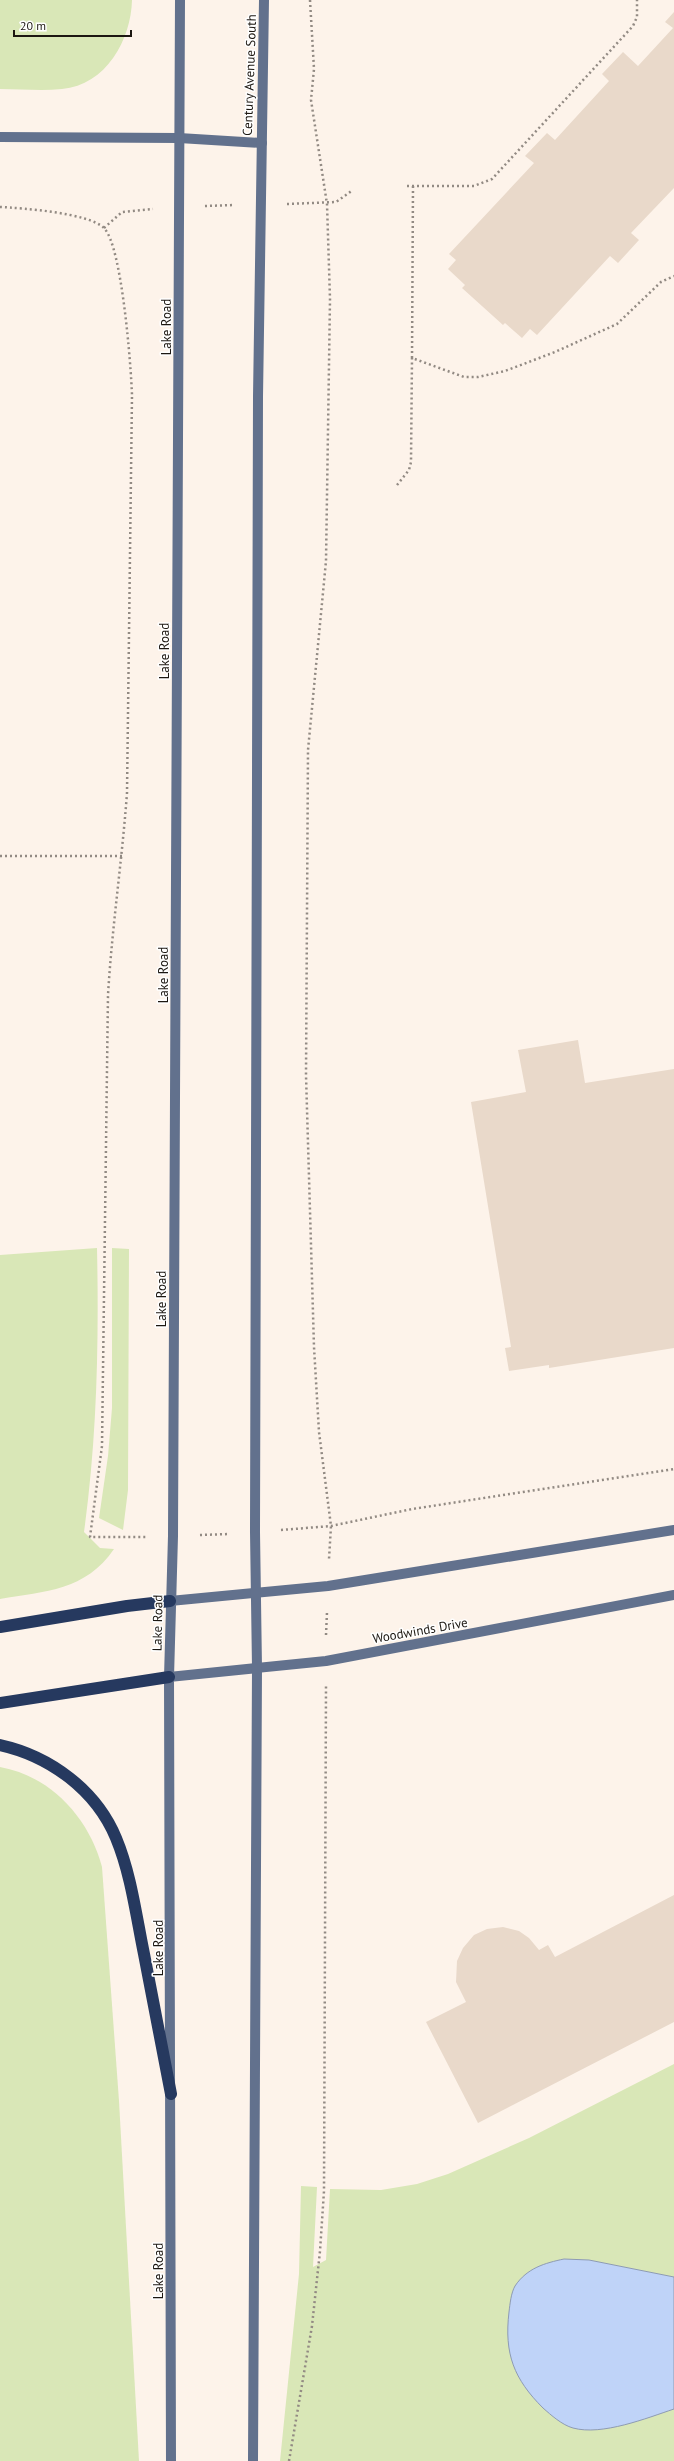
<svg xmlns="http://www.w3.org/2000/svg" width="674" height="2461" viewBox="0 0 674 2461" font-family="'PT Sans',sans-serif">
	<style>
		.green { fill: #d9e7b7 }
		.water { fill: #bfd3f8; stroke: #8e9bb3 }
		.building { fill: #e9d9ca }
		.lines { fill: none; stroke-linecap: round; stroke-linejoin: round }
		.path { stroke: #928a83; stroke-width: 2.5; stroke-dasharray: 2 3; stroke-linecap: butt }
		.secondary { stroke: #62718d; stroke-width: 10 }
		.highway { stroke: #26395f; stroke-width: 12 }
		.labels { text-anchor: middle; stroke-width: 3; stroke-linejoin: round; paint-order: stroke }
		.street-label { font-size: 13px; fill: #1c1711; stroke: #fff }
	</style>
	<rect width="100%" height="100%" fill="#fdf3ea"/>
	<g class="green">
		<path d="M 0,0 L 132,0 C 131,40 106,85 62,89 C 42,91 20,89 0,89 Z"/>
		<path d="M 97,1248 C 99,1343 97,1438 84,1532 L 100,1548 L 114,1549 C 85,1591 46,1591 0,1599 L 0,1255 Z"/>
		<path d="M 112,1248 L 129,1249 L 128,1490 L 123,1530 L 99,1518 L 108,1456 L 112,1408 Z"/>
		<path d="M 0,1767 C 51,1776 89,1818 102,1867 L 119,2101 L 139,2461 L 0,2461 Z"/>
		<path d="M 674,2064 L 674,2461 L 280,2461 L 299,2274 L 301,2186 L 317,2187 L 313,2267 L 326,2260 L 330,2189 L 381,2190 L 417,2184 L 448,2174 L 529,2138 Z"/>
	</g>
	<path class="water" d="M 564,2259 L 589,2260 L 674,2277 L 674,2409 C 647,2418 602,2436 573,2428 C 562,2425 551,2415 543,2408 C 514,2379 504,2354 509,2312 C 510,2304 511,2293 515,2286 C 527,2268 545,2263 564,2259 Z"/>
	<g class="building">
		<path d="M 674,12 L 674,188 L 631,233 L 639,240 L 618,263 L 610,256 L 537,335 L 530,329 L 522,338 L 505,323 L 503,325 L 462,288 L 465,285 L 448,269 L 456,260 L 449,254 L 534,163 L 525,156 L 547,133 L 555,140 L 609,81 L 602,74 L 623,52 L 638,66 L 673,28 L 665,22 Z"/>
		<path d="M 578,1040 L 585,1083 L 674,1069 L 674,1348 L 549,1368 L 549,1365 L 509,1371 L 505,1348 L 511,1347 L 471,1102 L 526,1092 L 518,1050 Z"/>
		<path d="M 674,1895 L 674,2022 L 478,2123 L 426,2022 L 466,2002 L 456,1982 L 457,1961 L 463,1948 L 474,1935 L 487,1929 L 503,1927 L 519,1931 L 529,1938 L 539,1950 L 548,1945 L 555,1957 Z"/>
	</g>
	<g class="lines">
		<g class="path">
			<path d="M 310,0 L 314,69 L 311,100 L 327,204 L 330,299 L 326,561 L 308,750 L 306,1075 L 314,1347 L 319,1432 L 331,1526 L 329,1559"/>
			<path d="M 407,186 L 474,186 L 492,179 L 633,26 L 637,17 L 637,0"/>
			<path d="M 413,186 L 412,358 L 464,377 L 478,377 L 505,371 L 555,352 L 617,324 L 661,282 L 674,276"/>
			<path d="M 287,204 L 336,202 L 353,190"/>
			<path d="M 205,206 L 234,205"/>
			<path d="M 0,207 C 22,208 89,213 104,228 C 122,246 131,366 132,395 L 127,793 C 122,861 112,927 108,995 L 102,1446 L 90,1537 L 147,1537"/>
			<path d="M 104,228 L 122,212 L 153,209"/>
			<path d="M 397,485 L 409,470 L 411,462 L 412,358"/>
			<path d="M 0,856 L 122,856"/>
			<path d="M 281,1530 L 331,1526 L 412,1509 L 674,1469"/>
			<path d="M 200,1535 L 229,1534"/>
			<path d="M 326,1635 L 327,1612"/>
			<path d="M 289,2461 L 312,2326 L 320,2251 L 324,2191 L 326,1686"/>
		</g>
		<g class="secondary">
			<path d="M 0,137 L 179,138 L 262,143"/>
			<path d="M 170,1601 L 328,1586 L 674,1530"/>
			<path d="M 169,1677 L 326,1661 L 674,1595"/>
			<path d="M 171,2461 L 169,1677 L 173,1536 L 180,0"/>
			<path d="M 253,2461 L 257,1668 L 255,1532 L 258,397 L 264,0"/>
		</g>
		<g class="highway">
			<path d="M 0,1627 L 127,1606 L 170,1601"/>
			<path d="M 0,1703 L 169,1677"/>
			<path d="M 0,1745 C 50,1756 96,1790 116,1838 C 131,1874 136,1915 144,1954 C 153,2000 162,2047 171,2094"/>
		</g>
	</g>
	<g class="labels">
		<g class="street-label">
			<text transform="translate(249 75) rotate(-88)" y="5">Century Avenue South</text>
			<text transform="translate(166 327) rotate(-90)" y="5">Lake Road</text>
			<text transform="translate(164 651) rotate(-90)" y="5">Lake Road</text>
			<text transform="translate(163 975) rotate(-90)" y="5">Lake Road</text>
			<text transform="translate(161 1299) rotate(-90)" y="5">Lake Road</text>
			<text transform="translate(157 1623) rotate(-89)" y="5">Lake Road</text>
			<text transform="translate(420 1630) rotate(-10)" y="5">Woodwinds Drive</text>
			<text transform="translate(158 1948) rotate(-90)" y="5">Lake Road</text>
			<text transform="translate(158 2271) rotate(-90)" y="5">Lake Road</text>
		</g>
	</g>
	<path d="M14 30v6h117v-6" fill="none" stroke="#1c1711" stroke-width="2"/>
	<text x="20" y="30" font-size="12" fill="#1c1711" stroke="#ffffff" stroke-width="3" paint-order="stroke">20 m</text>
</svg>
